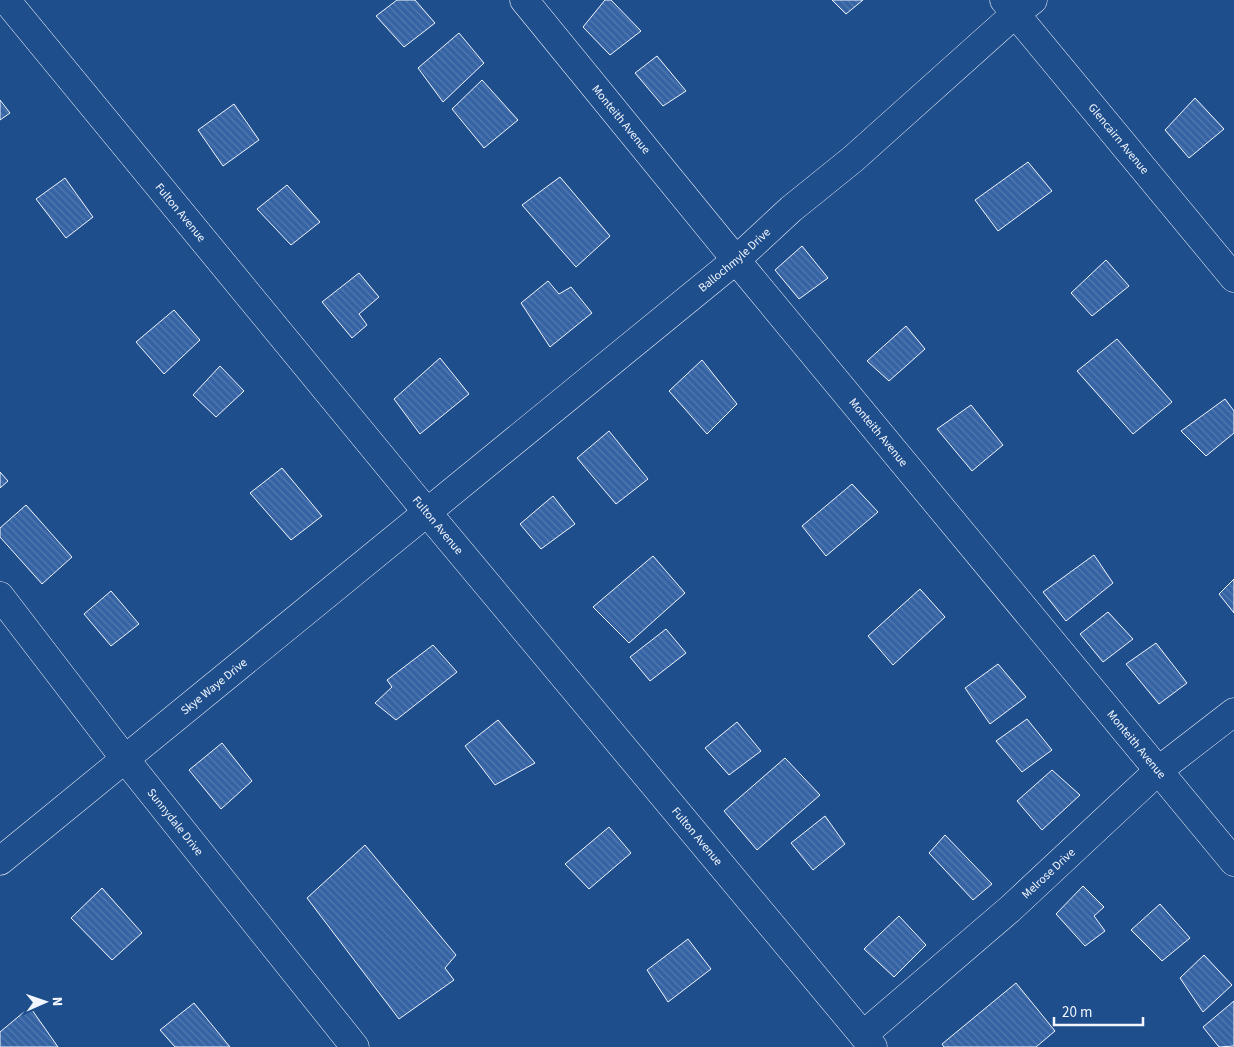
<svg xmlns="http://www.w3.org/2000/svg" width="1234" height="1047" viewBox="0 0 1234 1047" font-family="'Source Sans 3',sans-serif">
	<style>
		.building { fill: url(#building-back-hatch); stroke: #f2f6ff }
		.lines { fill: none; stroke-linecap: round; stroke-linejoin: round }
		.minor-casing { stroke: #f2f6ff; stroke-width: 29 }
		.minor { stroke: #1f4e8c; stroke-width: 28 }
		.labels { text-anchor: middle; stroke-width: 4; stroke-linejoin: round; paint-order: stroke }
		.street-label { font-size: 12px; fill: #f2f6ff; stroke: #1f4e8c }
	</style>
	<defs>
		<pattern id="building-back-hatch" width="6" height="6" patternUnits="userSpaceOnUse" patternTransform="scale(1.25)"><rect width="6" height="6" fill="#3563a3"/><path d="M-1 5l2 2M0 0l6 6M5-1l2 2" fill="none" stroke="#537ab1"/></pattern>
	</defs>
	<rect width="100%" height="100%" fill="#1f4e8c"/>
	<g class="building">
		<path d="M 397,0 L 415,0 L 435,23 L 404,47 L 376,16 Z"/>
		<path d="M 605,0 L 611,0 L 641,31 L 610,55 L 583,27 Z"/>
		<path d="M 832,0 L 863,0 L 846,14 Z"/>
		<path d="M 459,33 L 484,63 L 443,102 L 418,68 Z"/>
		<path d="M 657,56 L 686,91 L 663,106 L 635,73 Z"/>
		<path d="M 482,80 L 518,120 L 484,148 L 452,109 Z"/>
		<path d="M 1195,98 L 1224,129 L 1189,158 L 1165,130 Z"/>
		<path d="M 0,100 L 10,113 L 0,120 Z"/>
		<path d="M 234,104 L 259,140 L 223,166 L 198,130 Z"/>
		<path d="M 1028,162 L 1052,191 L 998,231 L 975,200 Z"/>
		<path d="M 560,177 L 610,236 L 576,267 L 522,205 Z"/>
		<path d="M 65,178 L 93,217 L 66,238 L 36,199 Z"/>
		<path d="M 287,185 L 320,222 L 291,245 L 257,209 Z"/>
		<path d="M 802,246 L 828,278 L 799,299 L 775,270 Z"/>
		<path d="M 1106,260 L 1129,286 L 1092,316 L 1071,293 Z"/>
		<path d="M 359,273 L 379,297 L 359,314 L 367,325 L 352,338 L 322,302 Z"/>
		<path d="M 548,281 L 559,294 L 571,287 L 592,313 L 550,347 L 521,303 Z"/>
		<path d="M 174,310 L 200,340 L 164,374 L 136,342 Z"/>
		<path d="M 906,326 L 925,349 L 889,381 L 867,361 Z"/>
		<path d="M 1117,339 L 1172,402 L 1133,434 L 1077,371 Z"/>
		<path d="M 440,358 L 469,394 L 420,434 L 394,399 Z"/>
		<path d="M 702,360 L 737,404 L 707,434 L 669,391 Z"/>
		<path d="M 220,366 L 244,391 L 216,417 L 193,395 Z"/>
		<path d="M 1225,399 L 1234,411 L 1234,433 L 1206,456 L 1181,431 Z"/>
		<path d="M 971,405 L 1003,445 L 972,471 L 937,429 Z"/>
		<path d="M 609,431 L 648,479 L 616,504 L 577,458 Z"/>
		<path d="M 282,468 L 322,516 L 291,540 L 250,493 Z"/>
		<path d="M 0,472 L 8,481 L 0,488 Z"/>
		<path d="M 852,484 L 878,512 L 826,556 L 802,526 Z"/>
		<path d="M 553,496 L 575,524 L 541,549 L 520,524 Z"/>
		<path d="M 26,505 L 72,557 L 42,584 L 0,537 L 0,528 Z"/>
		<path d="M 1094,555 L 1113,583 L 1066,621 L 1043,592 Z"/>
		<path d="M 653,556 L 685,593 L 629,643 L 593,607 Z"/>
		<path d="M 1234,579 L 1234,613 L 1219,594 Z"/>
		<path d="M 920,589 L 945,617 L 893,665 L 868,636 Z"/>
		<path d="M 111,591 L 139,624 L 111,646 L 84,614 Z"/>
		<path d="M 1108,612 L 1133,639 L 1103,662 L 1080,634 Z"/>
		<path d="M 666,629 L 686,653 L 650,681 L 630,657 Z"/>
		<path d="M 1156,643 L 1187,683 L 1159,704 L 1126,664 Z"/>
		<path d="M 433,645 L 457,672 L 396,720 L 375,703 L 392,687 L 387,680 Z"/>
		<path d="M 998,664 L 1026,697 L 990,724 L 965,688 Z"/>
		<path d="M 1027,719 L 1052,750 L 1022,772 L 996,741 Z"/>
		<path d="M 498,720 L 535,763 L 495,785 L 465,746 Z"/>
		<path d="M 737,722 L 761,751 L 729,775 L 705,748 Z"/>
		<path d="M 222,743 L 252,781 L 221,809 L 189,770 Z"/>
		<path d="M 785,758 L 820,795 L 757,850 L 724,811 Z"/>
		<path d="M 1052,770 L 1080,795 L 1042,830 L 1017,801 Z"/>
		<path d="M 825,816 L 845,844 L 813,870 L 791,843 Z"/>
		<path d="M 609,827 L 631,853 L 589,889 L 565,864 Z"/>
		<path d="M 945,835 L 992,884 L 973,900 L 929,853 Z"/>
		<path d="M 365,845 L 456,955 L 445,968 L 454,980 L 399,1019 L 307,898 Z"/>
		<path d="M 1083,886 L 1104,907 L 1094,916 L 1105,931 L 1085,946 L 1056,914 Z"/>
		<path d="M 102,888 L 142,933 L 112,960 L 71,918 Z"/>
		<path d="M 1160,904 L 1190,938 L 1162,961 L 1131,930 Z"/>
		<path d="M 899,916 L 926,945 L 894,977 L 864,949 Z"/>
		<path d="M 688,939 L 711,969 L 668,1002 L 647,970 Z"/>
		<path d="M 1204,955 L 1232,985 L 1203,1012 L 1180,978 Z"/>
		<path d="M 1016,983 L 1055,1031 L 1036,1047 L 944,1047 L 942,1044 Z"/>
		<path d="M 1234,1001 L 1234,1046 L 1219,1047 L 1203,1027 Z"/>
		<path d="M 194,1003 L 230,1047 L 175,1047 L 160,1030 Z"/>
		<path d="M 30,1007 L 58,1047 L 0,1047 L 0,1032 Z"/>
	</g>
	<g class="lines">
		<defs>
			<g id="minor">
				<path id="s1" d="M 6,0 L 426,511 L 873,1047"/>
				<path id="s2" d="M 524,0 L 736,260 L 1234,862"/>
				<path id="s3" d="M 1004,0 L 1234,278"/>
				<path id="s4" d="M 0,596 L 125,759 L 355,1047"/>
				<path id="s5" d="M 0,861 L 736,260 L 791,209 L 853,159 L 1015,14 L 1033,0"/>
				<path id="s6" d="M 863,1035 L 1010,909 L 1159,770 L 1234,712"/>
			</g>
		</defs>
		<use href="#minor" class="minor-casing"/>
		<use href="#minor" class="minor"/>
	</g>
	<g class="labels">
		<g class="street-label">
			<text dy="4" stroke="none"><textPath href="#s2" startOffset="154">Monteith Avenue</textPath></text>
			<text dy="4" stroke="none"><textPath href="#s3" startOffset="180">Glencairn Avenue</textPath></text>
			<text dy="4" stroke="none"><textPath href="#s1" startOffset="275">Fulton Avenue</textPath></text>
			<text dy="4" stroke="none"><textPath href="#s5" startOffset="949">Ballochmyle Drive</textPath></text>
			<text dy="4" stroke="none"><textPath href="#s2" startOffset="559">Monteith Avenue</textPath></text>
			<text dy="4" stroke="none"><textPath href="#s1" startOffset="680">Fulton Avenue</textPath></text>
			<text dy="4" stroke="none"><textPath href="#s5" startOffset="276">Skye Waye Drive</textPath></text>
			<text dy="4" stroke="none"><textPath href="#s2" startOffset="964">Monteith Avenue</textPath></text>
			<text dy="4" stroke="none"><textPath href="#s4" startOffset="286">Sunnydale Drive</textPath></text>
			<text dy="4" stroke="none"><textPath href="#s1" startOffset="1085">Fulton Avenue</textPath></text>
			<text dy="4" stroke="none"><textPath href="#s6" startOffset="246">Melrose Drive</textPath></text>
		</g>
	</g>
	<g transform="translate(45 1002) rotate(88)" stroke="#1f4e8c" stroke-width="4" paint-order="stroke">
	<path d="M0-4L9 19L0 12L-9 19Z" fill="#f2f6ff"/>
	<text y="-8" font-size="14" font-weight="bold" text-anchor="middle" fill="#f2f6ff">N</text>
	</g>
	<path d="M1054 1017v8h89v-8" fill="none" stroke="#f2f6ff" stroke-width="2.5"/>
	<text x="1062" y="1017" font-size="15" fill="#f2f6ff" stroke="#1f4e8c" stroke-width="4" paint-order="stroke">20 m</text>
</svg>
